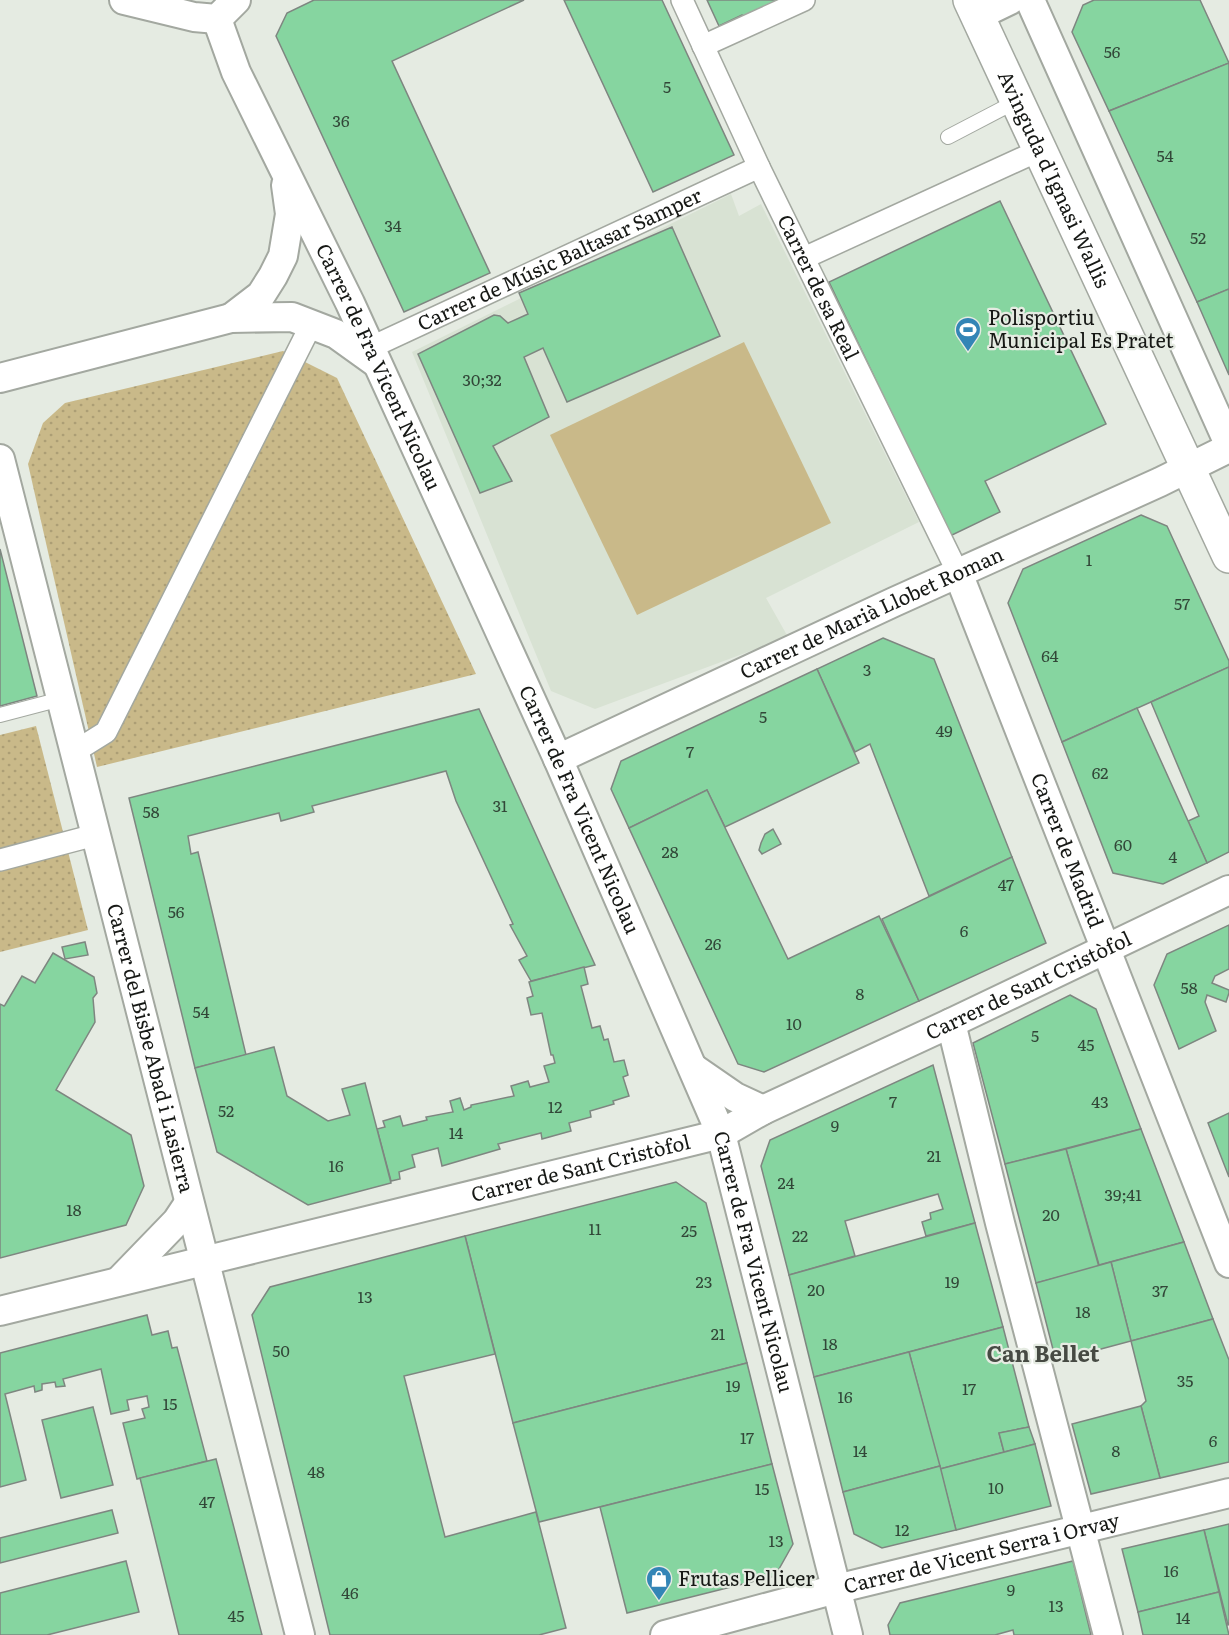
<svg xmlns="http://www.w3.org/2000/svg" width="1229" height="1635" viewBox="0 0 1229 1635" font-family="Literata,serif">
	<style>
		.built { fill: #d8e2d3 }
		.green { fill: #c9b989 }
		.park { fill: url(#park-dots) }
		.building { fill: #86d5a0; stroke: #7e8680; stroke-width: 1.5 }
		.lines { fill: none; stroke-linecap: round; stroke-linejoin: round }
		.service-casing { stroke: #a3a8a0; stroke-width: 16 }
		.pedestrian-casing { stroke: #a3a8a0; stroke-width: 24 }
		.minor-casing { stroke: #a3a8a0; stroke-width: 32 }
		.tertiary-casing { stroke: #a3a8a0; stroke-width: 36 }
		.service { stroke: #fff; stroke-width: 14 }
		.pedestrian { stroke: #fff; stroke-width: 21 }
		.minor { stroke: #fff; stroke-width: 28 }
		.tertiary { stroke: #fff; stroke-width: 33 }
		.labels { text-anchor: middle; stroke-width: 4.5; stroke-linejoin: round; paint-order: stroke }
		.number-label { font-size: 16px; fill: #324738 }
		.street-label { font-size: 20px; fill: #161815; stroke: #e5ebe2 }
		.poi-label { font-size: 20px; fill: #161815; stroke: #e5ebe2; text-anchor: start }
		.quarter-label { font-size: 22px; font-weight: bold; fill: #464a43; stroke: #e5ebe2 }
	</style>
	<defs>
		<pattern id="park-dots" width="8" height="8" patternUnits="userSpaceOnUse" patternTransform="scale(1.5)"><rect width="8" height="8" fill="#c9b989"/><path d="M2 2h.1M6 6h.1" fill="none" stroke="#ac9e75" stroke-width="1.8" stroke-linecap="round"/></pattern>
	</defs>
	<rect width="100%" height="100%" fill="#e5ebe2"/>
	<path class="built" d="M 731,194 L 739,216 L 761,204 L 919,522 L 766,598 L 788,637 L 595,709 L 551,691 L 412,352 Z"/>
	<path class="green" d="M 744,342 L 831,523 L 637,615 L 550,435 Z"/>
	<g class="park">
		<path d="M 283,351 L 337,378 L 476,674 L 97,767 L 28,464 L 43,423 L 65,403 Z"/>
		<path d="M 36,726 L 88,930 L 0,952 L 0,735 Z"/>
	</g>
	<g class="building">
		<path d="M 314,0 L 524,0 L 392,61 L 490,273 L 404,312 L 276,36 L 287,13 Z"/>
		<path d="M 564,0 L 662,0 L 734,155 L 653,192 Z"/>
		<path d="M 707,0 L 781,0 L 745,21 L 742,15 L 719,26 Z"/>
		<path d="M 1094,0 L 1200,0 L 1229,63 L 1109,111 L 1072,32 L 1083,5 Z"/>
		<path d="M 1229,63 L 1229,289 L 1197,302 L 1109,111 Z"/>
		<path d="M 1000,201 L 1106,424 L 985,481 L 1000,512 L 950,536 L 829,282 Z"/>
		<path d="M 672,227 L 720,336 L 567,402 L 543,348 L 524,357 L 549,417 L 493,446 L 512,481 L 480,493 L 418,354 L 494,315 L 500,316 L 508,323 L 528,314 L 519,293 Z"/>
		<path d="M 1229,289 L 1229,375 L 1197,302 Z"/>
		<path d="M 1141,515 L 1167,526 L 1229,661 L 1229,667 L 1062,742 L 1008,603 L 1023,569 Z"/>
		<path d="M 0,549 L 37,696 L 0,706 Z"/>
		<path d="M 883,638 L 934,659 L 1012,857 L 929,896 L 870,744 L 855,752 L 817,669 Z"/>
		<path d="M 1229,667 L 1229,852 L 1207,863 L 1188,821 L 1199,816 L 1151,702 Z"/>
		<path d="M 817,669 L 859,763 L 725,827 L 707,790 L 629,828 L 611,789 L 621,761 Z"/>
		<path d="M 1137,708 L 1207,863 L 1163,884 L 1113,873 L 1062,742 Z"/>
		<path d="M 479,709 L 595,965 L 531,981 L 519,960 L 527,956 L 510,925 L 513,924 L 456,801 L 446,771 L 312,806 L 314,812 L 281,821 L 279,813 L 188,836 L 191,854 L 198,852 L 246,1055 L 195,1068 L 129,798 Z"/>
		<path d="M 707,790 L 788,959 L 879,916 L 919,1001 L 764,1072 L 738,1064 L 629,828 Z"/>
		<path d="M 773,829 L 781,844 L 762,854 L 759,850 L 761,843 L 765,834 Z"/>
		<path d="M 1012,857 L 1046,943 L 919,1001 L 882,919 Z"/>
		<path d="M 1229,925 L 1229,969 L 1215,976 L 1212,983 L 1229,990 L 1229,993 L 1226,1002 L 1207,995 L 1205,1002 L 1216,1031 L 1179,1049 L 1154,985 L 1167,954 Z"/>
		<path d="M 85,942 L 88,955 L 65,959 L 62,947 Z"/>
		<path d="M 53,953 L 94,977 L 97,993 L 93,998 L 95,1022 L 56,1090 L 131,1135 L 144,1186 L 126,1225 L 0,1258 L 0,1004 L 4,1006 L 5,1005 L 22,976 L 35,983 Z"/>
		<path d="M 584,967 L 588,984 L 581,986 L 592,1028 L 600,1026 L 604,1040 L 608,1039 L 614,1062 L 624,1060 L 628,1075 L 623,1077 L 629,1096 L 613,1101 L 614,1104 L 590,1111 L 591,1117 L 569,1123 L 571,1131 L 542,1139 L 541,1133 L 498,1144 L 500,1149 L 442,1166 L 438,1148 L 412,1155 L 415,1167 L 399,1172 L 400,1179 L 391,1181 L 377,1129 L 385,1127 L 383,1121 L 400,1116 L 403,1126 L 427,1120 L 426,1117 L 453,1112 L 450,1101 L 460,1098 L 464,1110 L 471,1107 L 471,1105 L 514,1096 L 511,1086 L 528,1081 L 530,1087 L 549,1082 L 544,1066 L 555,1063 L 553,1055 L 551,1055 L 542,1013 L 531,1015 L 527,998 L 533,996 L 529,982 Z"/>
		<path d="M 1070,995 L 1096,1009 L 1141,1129 L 1005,1164 L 973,1043 Z"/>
		<path d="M 274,1047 L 287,1096 L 328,1121 L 350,1115 L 342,1089 L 365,1083 L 391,1183 L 308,1205 L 217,1152 L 195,1068 Z"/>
		<path d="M 933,1065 L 975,1223 L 926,1236 L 922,1222 L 931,1219 L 930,1213 L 943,1209 L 938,1194 L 845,1221 L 855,1256 L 789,1275 L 761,1166 L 770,1140 Z"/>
		<path d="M 1229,1113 L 1229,1177 L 1208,1123 Z"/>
		<path d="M 1141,1129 L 1184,1242 L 1099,1265 L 1066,1149 Z"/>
		<path d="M 1066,1149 L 1099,1267 L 1036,1283 L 1005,1164 Z"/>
		<path d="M 676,1182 L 706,1203 L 747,1363 L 513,1423 L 465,1236 Z"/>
		<path d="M 975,1223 L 1003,1327 L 814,1377 L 789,1275 Z"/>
		<path d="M 465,1236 L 495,1354 L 404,1376 L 445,1537 L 536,1512 L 566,1628 L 539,1635 L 330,1635 L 252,1315 L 270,1287 Z"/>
		<path d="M 1184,1242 L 1213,1319 L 1131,1341 L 1111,1262 Z"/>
		<path d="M 1111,1262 L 1131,1341 L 1056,1361 L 1036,1283 Z"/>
		<path d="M 147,1315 L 152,1335 L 168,1331 L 172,1348 L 177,1347 L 207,1461 L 137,1479 L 123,1423 L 145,1418 L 142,1409 L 149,1407 L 147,1396 L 127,1400 L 129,1410 L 111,1414 L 101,1369 L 63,1379 L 65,1386 L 56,1387 L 55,1382 L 42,1384 L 42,1390 L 35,1392 L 34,1386 L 5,1394 L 26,1480 L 0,1487 L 0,1353 Z"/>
		<path d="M 1213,1319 L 1229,1360 L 1229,1462 L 1160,1478 L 1141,1406 L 1146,1401 L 1131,1341 Z"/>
		<path d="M 1003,1327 L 1029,1427 L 999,1433 L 1004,1452 L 940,1469 L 909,1352 Z"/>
		<path d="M 909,1352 L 940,1466 L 843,1492 L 814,1377 Z"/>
		<path d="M 747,1363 L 772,1464 L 539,1522 L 513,1423 Z"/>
		<path d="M 1141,1406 L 1160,1478 L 1091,1494 L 1072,1424 Z"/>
		<path d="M 93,1407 L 113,1485 L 61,1498 L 42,1420 Z"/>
		<path d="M 1029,1427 L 1035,1444 L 1004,1452 L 999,1433 Z"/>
		<path d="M 1035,1444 L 1051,1506 L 956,1530 L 940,1469 Z"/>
		<path d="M 216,1459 L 262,1635 L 179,1635 L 140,1478 Z"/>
		<path d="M 772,1464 L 793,1544 L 775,1576 L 627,1613 L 600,1507 Z"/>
		<path d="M 940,1466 L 956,1530 L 882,1548 L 854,1534 L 843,1492 Z"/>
		<path d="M 112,1510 L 118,1533 L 0,1563 L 0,1538 Z"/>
		<path d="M 1229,1524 L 1229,1624 L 1228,1625 L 1204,1530 Z"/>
		<path d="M 1204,1530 L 1219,1592 L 1138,1612 L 1122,1549 Z"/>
		<path d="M 126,1561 L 139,1612 L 47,1635 L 0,1635 L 0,1593 Z"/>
		<path d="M 1073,1561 L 1091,1635 L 1014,1635 L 1013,1630 L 995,1635 L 890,1635 L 888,1625 L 900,1603 Z"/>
		<path d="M 1219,1592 L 1229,1635 L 1143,1635 L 1138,1612 Z"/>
	</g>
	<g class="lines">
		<defs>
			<g id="service">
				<path d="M 948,137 L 1017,101"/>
				<path d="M 0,715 L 61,699"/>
			</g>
			<g id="pedestrian">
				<path id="s1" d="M 682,0 L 759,167 L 958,573"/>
				<path d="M 703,46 L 804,0"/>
				<path d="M 804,258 L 1040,150"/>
				<path id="s2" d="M 361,352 L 759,167"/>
				<path d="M 74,752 L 106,732 L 312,323"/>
				<path d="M 0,860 L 95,835"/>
			</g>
			<g id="minor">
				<path d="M 124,0 L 194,17 L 217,19 L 236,0"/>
				<path d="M 1030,0 L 1229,444"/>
				<path d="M 977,16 L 1010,0"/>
				<path id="s3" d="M 217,19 L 236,72 L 350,303 L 558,759 L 721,1134 L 848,1635"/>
				<path d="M 231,318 L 261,295 L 273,276 L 283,256 L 290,214 L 286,185"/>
				<path d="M 0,378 L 231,318 L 292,317 L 336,334 L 375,362"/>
				<path id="s4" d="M 0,459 L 300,1635"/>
				<path id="s5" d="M 958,573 L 1229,1263"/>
				<path id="s6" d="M 558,759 L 894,602 L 1160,482 L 1229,448"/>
				<path d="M 951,1023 L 1000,1223 L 1108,1635"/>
				<path d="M 693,1068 L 735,1097 L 763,1110"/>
				<path d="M 119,1281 L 177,1221 L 189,1203"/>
				<path id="s7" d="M 0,1311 L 721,1134 L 763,1110 L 951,1023 L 1229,890"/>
				<path id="s8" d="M 665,1635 L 836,1589 L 1229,1493"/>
			</g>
			<g id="tertiary">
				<path id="s9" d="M 970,0 L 1229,556"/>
			</g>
		</defs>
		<use href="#service" class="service-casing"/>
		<use href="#pedestrian" class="pedestrian-casing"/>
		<use href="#minor" class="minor-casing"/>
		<use href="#tertiary" class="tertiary-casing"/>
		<use href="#service" class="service"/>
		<use href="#pedestrian" class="pedestrian"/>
		<use href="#minor" class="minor"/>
		<use href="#tertiary" class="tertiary"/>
	</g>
	<defs>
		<symbol id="stadium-pin" viewBox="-11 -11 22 30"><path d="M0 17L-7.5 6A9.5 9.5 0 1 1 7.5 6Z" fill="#3385b6" stroke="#e5ebe2"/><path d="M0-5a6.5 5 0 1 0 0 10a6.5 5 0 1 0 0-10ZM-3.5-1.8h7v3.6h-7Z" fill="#fff"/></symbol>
		<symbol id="shop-pin" viewBox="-11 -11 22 30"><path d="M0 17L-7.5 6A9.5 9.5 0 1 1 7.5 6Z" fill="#3385b6" stroke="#e5ebe2"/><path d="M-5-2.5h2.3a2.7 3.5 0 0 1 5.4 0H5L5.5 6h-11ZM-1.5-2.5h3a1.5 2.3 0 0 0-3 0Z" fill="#fff"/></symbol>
	</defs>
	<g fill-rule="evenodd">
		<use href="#stadium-pin" x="953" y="315" width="30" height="40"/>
		<use href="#shop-pin" x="644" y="1564" width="30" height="40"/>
	</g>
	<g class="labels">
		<g class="number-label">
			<text x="1112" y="58">56</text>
			<text x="667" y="93">5</text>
			<text x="341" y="127">36</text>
			<text x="1165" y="162">54</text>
			<text x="393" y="232">34</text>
			<text x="1198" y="244">52</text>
			<text x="482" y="386">30;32</text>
			<text x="1089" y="566">1</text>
			<text x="1182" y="610">57</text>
			<text x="1050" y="662">64</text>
			<text x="867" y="676">3</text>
			<text x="763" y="723">5</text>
			<text x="944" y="737">49</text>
			<text x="690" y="758">7</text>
			<text x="1100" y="779">62</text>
			<text x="500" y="812">31</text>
			<text x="151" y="818">58</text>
			<text x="1123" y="851">60</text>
			<text x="670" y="858">28</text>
			<text x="1173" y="863">4</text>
			<text x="1006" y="891">47</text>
			<text x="176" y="918">56</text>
			<text x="964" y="937">6</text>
			<text x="713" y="950">26</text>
			<text x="1189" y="994">58</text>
			<text x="860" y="1000">8</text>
			<text x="201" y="1018">54</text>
			<text x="794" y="1030">10</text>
			<text x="1035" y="1042">5</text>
			<text x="1086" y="1051">45</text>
			<text x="893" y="1108">7</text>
			<text x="1100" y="1108">43</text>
			<text x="555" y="1113">12</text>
			<text x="226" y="1117">52</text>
			<text x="835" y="1132">9</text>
			<text x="456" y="1139">14</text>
			<text x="934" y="1162">21</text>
			<text x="336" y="1172">16</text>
			<text x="786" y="1189">24</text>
			<text x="1123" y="1201">39;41</text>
			<text x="74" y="1216">18</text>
			<text x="1051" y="1221">20</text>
			<text x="595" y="1235">11</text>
			<text x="689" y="1237">25</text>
			<text x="800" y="1242">22</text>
			<text x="704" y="1288">23</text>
			<text x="952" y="1288">19</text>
			<text x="816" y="1296">20</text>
			<text x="1160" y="1297">37</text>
			<text x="365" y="1303">13</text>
			<text x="1083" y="1318">18</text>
			<text x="718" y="1340">21</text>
			<text x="830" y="1350">18</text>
			<text x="281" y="1357">50</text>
			<text x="1185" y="1387">35</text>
			<text x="733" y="1392">19</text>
			<text x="969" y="1395">17</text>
			<text x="845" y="1403">16</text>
			<text x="170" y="1410">15</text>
			<text x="747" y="1444">17</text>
			<text x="1213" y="1447">6</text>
			<text x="860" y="1457">14</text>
			<text x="1116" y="1457">8</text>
			<text x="316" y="1478">48</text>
			<text x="996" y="1494">10</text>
			<text x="762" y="1495">15</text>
			<text x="207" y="1508">47</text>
			<text x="902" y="1536">12</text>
			<text x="776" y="1547">13</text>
			<text x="1171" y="1577">16</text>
			<text x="1011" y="1596">9</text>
			<text x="350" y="1599">46</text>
			<text x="1056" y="1612">13</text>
			<text x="236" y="1622">45</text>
			<text x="1183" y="1624">14</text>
		</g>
		<g class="street-label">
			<text dy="7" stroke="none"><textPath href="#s9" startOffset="198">Avinguda d'Ignasi Wallis</textPath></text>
			<text dy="7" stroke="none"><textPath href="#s2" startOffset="219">Carrer de Músic Baltasar Samper</textPath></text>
			<text dy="7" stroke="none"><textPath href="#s1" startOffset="318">Carrer de sa Real</textPath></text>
			<text dy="7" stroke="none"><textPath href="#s3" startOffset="384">Carrer de Fra Vicent Nicolau</textPath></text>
			<text dy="7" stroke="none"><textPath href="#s6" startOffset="346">Carrer de Marià Llobet Roman</textPath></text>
			<text dy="7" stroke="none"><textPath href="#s3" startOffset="870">Carrer de Fra Vicent Nicolau</textPath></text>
			<text dy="7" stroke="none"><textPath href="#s5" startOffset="298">Carrer de Madrid</textPath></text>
			<text dy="7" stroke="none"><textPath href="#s7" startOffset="1084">Carrer de Sant Cristòfol</textPath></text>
			<text dy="7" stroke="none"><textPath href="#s4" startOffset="608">Carrer del Bisbe Abad i Lasierra</textPath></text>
			<text dy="7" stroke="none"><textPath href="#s7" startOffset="598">Carrer de Sant Cristòfol</textPath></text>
			<text dy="7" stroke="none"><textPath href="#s3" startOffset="1356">Carrer de Fra Vicent Nicolau</textPath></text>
			<text dy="7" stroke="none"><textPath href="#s8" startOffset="327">Carrer de Vicent Serra i Orvay</textPath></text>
		</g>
		<g class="poi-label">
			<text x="988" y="325">Polisportiu<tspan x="988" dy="23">Municipal Es Pratet</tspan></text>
			<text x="678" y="1586">Frutas Pellicer</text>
		</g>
		<g class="quarter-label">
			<text x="1043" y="1362">Can Bellet</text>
		</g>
	</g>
</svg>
